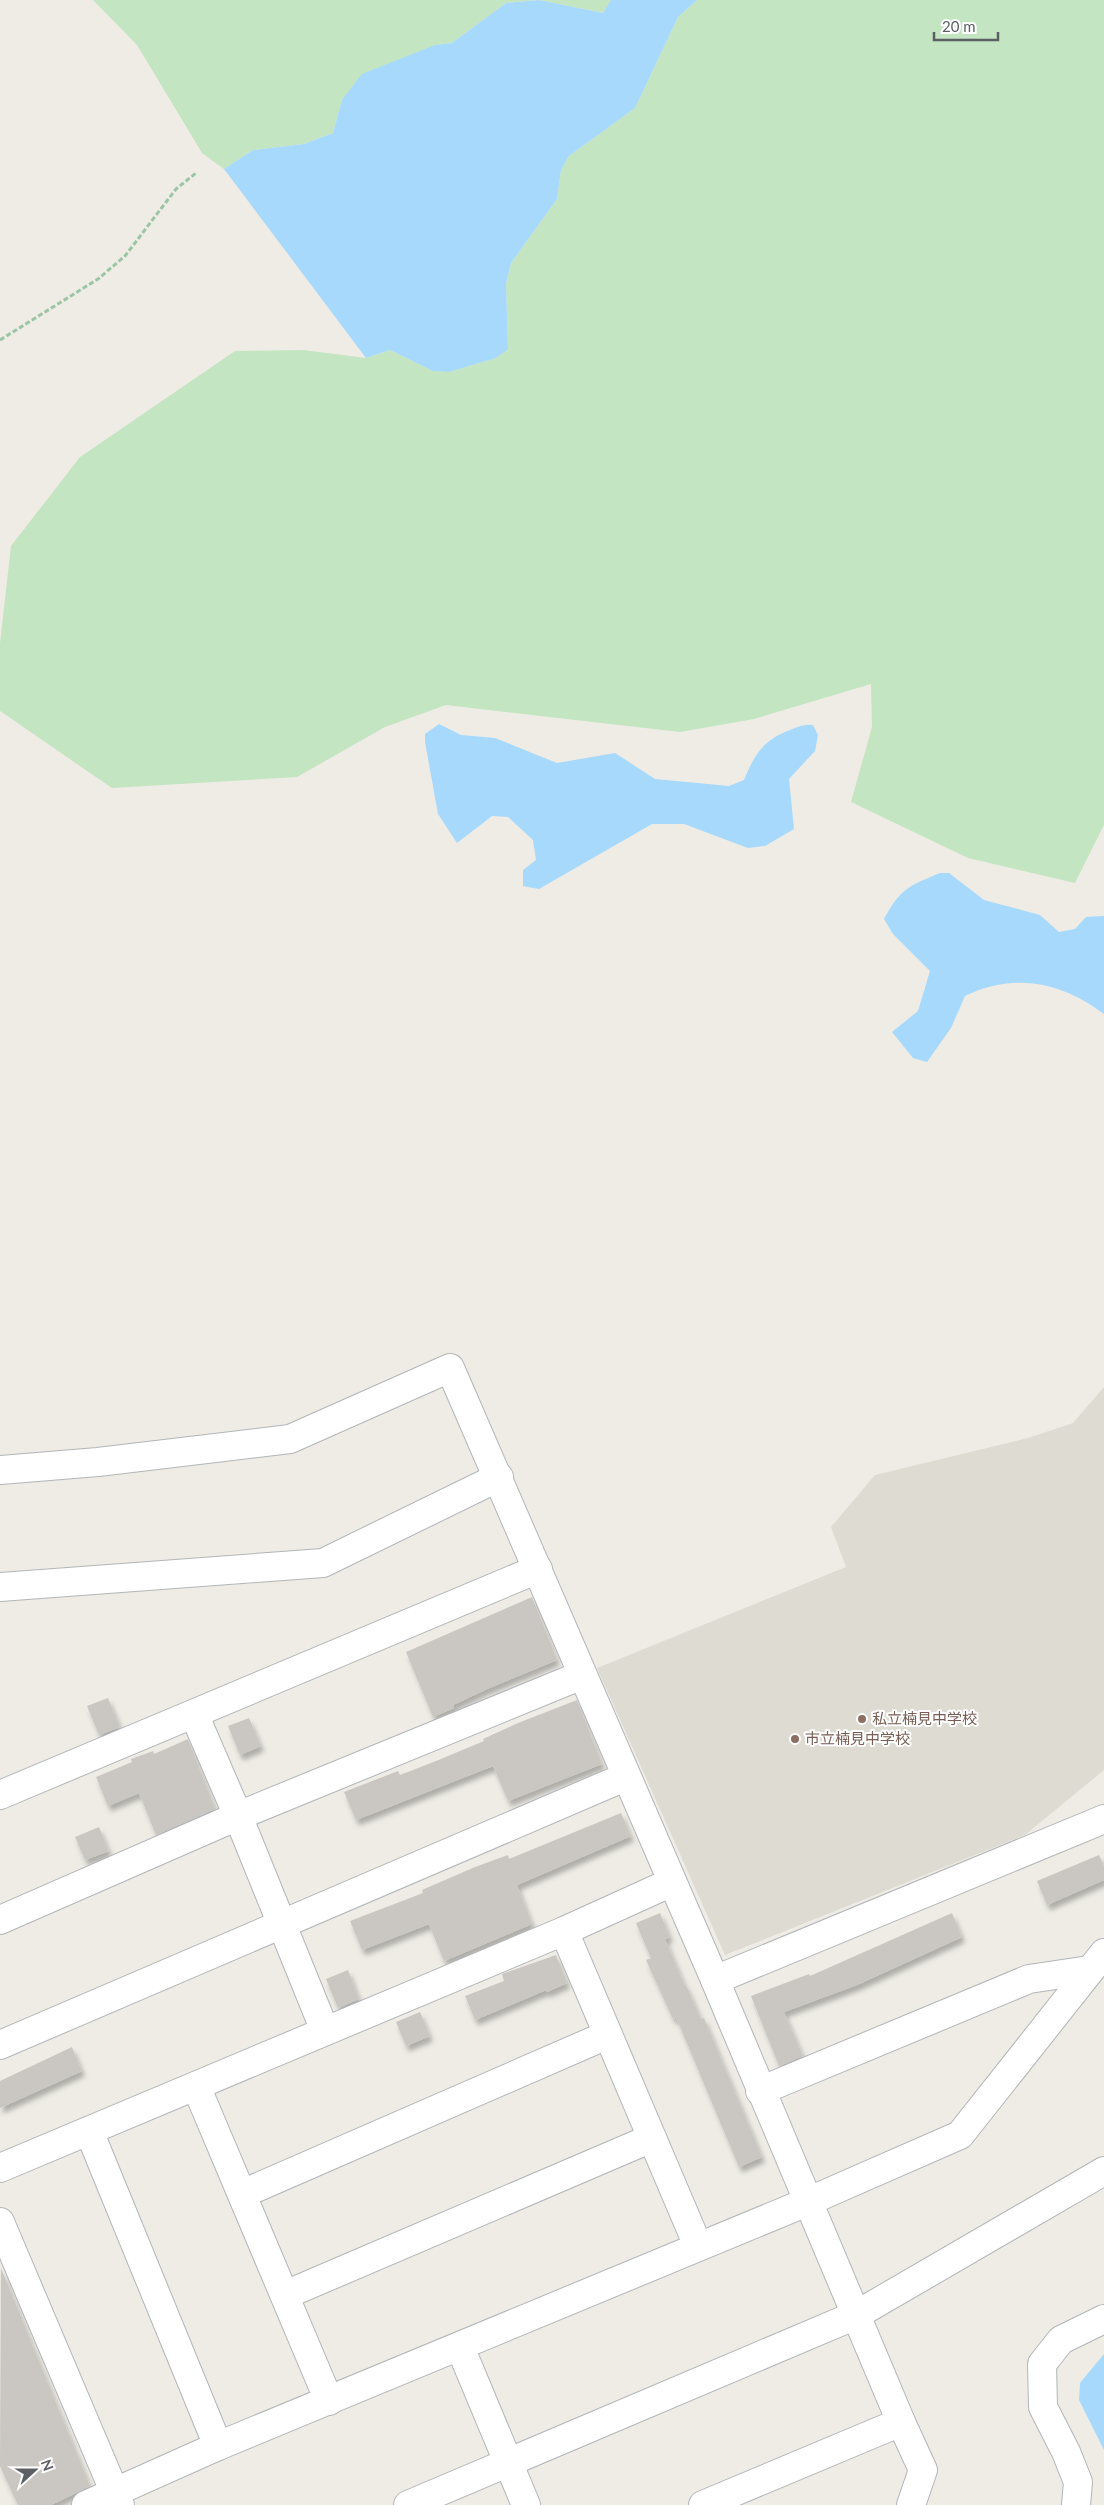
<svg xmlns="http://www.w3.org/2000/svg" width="1104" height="2505" viewBox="0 0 1104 2505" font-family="Lato,'Noto Sans JP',sans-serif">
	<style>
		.education { fill: #dedbd3 }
		.green { fill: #c3e5c2 }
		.water { fill: #a7d9fc }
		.building { fill: #cac7c2; filter: url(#shadow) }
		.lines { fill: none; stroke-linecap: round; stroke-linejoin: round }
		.minor-casing { stroke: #b2b5b9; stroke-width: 30 }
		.path { stroke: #9cc5a6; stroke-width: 3; stroke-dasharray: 5 2.5; stroke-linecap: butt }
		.minor { stroke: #fff; stroke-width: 28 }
		.education-dot { fill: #8d6e63; stroke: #fff; stroke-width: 2 }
		.labels { text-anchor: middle; stroke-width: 4; stroke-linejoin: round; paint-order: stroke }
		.education-label { font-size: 15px; fill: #785e54; stroke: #fff; text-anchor: start }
	</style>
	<defs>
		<filter id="shadow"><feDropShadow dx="3" dy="5.5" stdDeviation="2.5" flood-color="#0004"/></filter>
	</defs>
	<rect width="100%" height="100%" fill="#eeece5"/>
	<path class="education" d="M 1104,1387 L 1104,1770 L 1025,1835 L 725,1955 L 597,1668 L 846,1567 L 831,1527 L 875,1475 L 1028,1438 L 1073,1423 Z"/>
	<g class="green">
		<path d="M 93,0 L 538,0 L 506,3 L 452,43 L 435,45 L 342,100 L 333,133 L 304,144 L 253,150 L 224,169 L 202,153 L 137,45 Z"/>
		<path d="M 539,0 L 611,0 L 603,13 Z"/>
		<path d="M 697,0 L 1104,0 L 1104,825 L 1075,883 L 968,858 L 851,802 L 872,727 L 871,684 L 754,719 L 680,732 L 446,705 L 385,727 L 297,777 L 112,788 L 0,711 L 0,643 L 11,546 L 80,457 L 235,351 L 303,350 L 366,358 L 390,350 L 433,371 L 449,372 L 496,358 L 508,348 L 506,284 L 511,263 L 557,199 L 561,170 L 569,156 L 635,108 L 678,17 Z"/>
	</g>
	<g class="water">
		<path d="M 539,0 L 603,13 L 611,0 L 697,0 L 678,17 L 635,108 L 569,156 L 561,170 L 557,199 L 511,263 L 506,284 L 508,349 L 496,358 L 449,372 L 433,371 L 390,350 L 366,358 L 224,169 L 253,150 L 304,144 L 333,133 L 342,100 L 362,74 L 435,45 L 452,43 L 506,3 Z"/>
		<path d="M 439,724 L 461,735 L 495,738 L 557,763 L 615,753 L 655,779 L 729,786 L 744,780 C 755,754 763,740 790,730 C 798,727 804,724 813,725 L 818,735 L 815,751 L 789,779 L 794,829 L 765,846 L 748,848 L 684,824 L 652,824 L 539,889 L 523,886 L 523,870 L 536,860 L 533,840 L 508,817 L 492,816 L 457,843 L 438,814 L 425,742 L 425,734 Z"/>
		<path d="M 940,873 L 949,873 L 984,900 L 1040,915 L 1059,932 L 1075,929 L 1086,917 L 1104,916 L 1104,1014 C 1062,982 1014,972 965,996 L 951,1028 L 927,1062 L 913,1058 L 892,1032 L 918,1011 L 930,971 L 893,934 L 884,919 C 901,888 909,886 940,873 Z"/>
		<path d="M 1104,2354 L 1104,2450 L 1079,2400 L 1080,2383 Z"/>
	</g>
	<g class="building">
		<path d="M 532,1597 L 557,1660 L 487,1689 L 453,1705 L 454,1708 L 433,1717 L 406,1652 Z"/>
		<path d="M 108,1698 L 120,1727 L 99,1735 L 87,1706 Z"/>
		<path d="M 577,1700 L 602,1764 L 508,1801 L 493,1766 L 356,1820 L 344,1792 L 398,1771 L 400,1775 L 436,1761 L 484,1741 L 483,1739 L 518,1723 Z"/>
		<path d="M 249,1718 L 261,1746 L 240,1755 L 228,1726 Z"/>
		<path d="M 188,1739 L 215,1809 L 156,1835 L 139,1793 L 108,1806 L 96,1777 L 132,1762 L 131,1759 L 153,1751 L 154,1754 Z"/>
		<path d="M 621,1813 L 631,1836 L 517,1885 L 532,1924 L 444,1961 L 429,1924 L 362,1950 L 350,1921 L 423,1893 L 422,1890 L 475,1867 L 508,1855 L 509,1859 Z"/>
		<path d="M 99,1827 L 109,1851 L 85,1860 L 75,1837 Z"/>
		<path d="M 1099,1855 L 1104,1866 L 1104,1880 L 1047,1905 L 1037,1881 Z"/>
		<path d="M 660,1913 L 670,1937 L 665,1939 L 685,1986 L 686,1985 L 701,2019 L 704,2018 L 762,2157 L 739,2167 L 676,2017 L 673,2019 L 646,1960 L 651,1958 L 636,1923 Z"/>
		<path d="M 952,1913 L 962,1937 L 857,1985 L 784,2012 L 803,2056 L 779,2066 L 751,1996 L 809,1974 L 810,1976 Z"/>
		<path d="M 556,1955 L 567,1983 L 547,1992 L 546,1990 L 475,2020 L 465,1996 L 504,1981 L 502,1974 Z"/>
		<path d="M 348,1970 L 359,1999 L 338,2008 L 326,1979 Z"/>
		<path d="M 420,2012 L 430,2036 L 406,2046 L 396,2022 Z"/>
		<path d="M 72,2047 L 82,2071 L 0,2108 L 0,2081 Z"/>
		<path d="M 1,2268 L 90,2486 L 51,2505 L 18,2505 L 0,2466 Z"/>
	</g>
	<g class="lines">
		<defs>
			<g id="minor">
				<path d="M 0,1470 L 98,1462 L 290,1439 L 450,1368 L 715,1980 L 901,2422 L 703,2505"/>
				<path d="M 0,1587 L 323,1563 L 499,1477"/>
				<path d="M 194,1714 L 238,1816 L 325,2031"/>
				<path d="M 0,1795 L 538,1569"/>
				<path d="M 0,1920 L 238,1816 L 582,1675"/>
				<path d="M 564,1931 L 698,2246"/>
				<path d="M 715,1980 L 1104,1819"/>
				<path d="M 0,2045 L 625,1777"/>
				<path d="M 196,2086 L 329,2401"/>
				<path d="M 760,2091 L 1029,1979 L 1089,1970"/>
				<path d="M 89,2131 L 218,2446"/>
				<path d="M 0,2168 L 564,1931 L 672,1882"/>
				<path d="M 242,2194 L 607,2035"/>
				<path d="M 0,2222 L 120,2505"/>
				<path d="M 285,2295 L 652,2138"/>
				<path d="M 460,2347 L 526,2505"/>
				<path d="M 901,2422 L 923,2470 L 911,2505"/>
				<path d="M 86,2505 L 218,2446 L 807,2202 L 960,2135 L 1104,1953"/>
				<path d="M 408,2505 L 856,2315 L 1104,2171"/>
				<path d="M 1076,2505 L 1078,2482 L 1066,2452 L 1043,2407 L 1042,2364 L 1061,2340 L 1104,2319"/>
			</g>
		</defs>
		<use href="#minor" class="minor-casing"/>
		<path class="path" d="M 0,340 L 98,279 L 125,256 L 176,189 L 196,173"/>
		<use href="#minor" class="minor"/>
	</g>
	<g class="education-dot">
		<circle cx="862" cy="1719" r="5"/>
		<circle cx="795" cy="1739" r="5"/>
	</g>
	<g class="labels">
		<g class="education-label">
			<text x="872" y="1724">私立楠見中学校</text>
			<text x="805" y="1744">市立楠見中学校</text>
		</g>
	</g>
	<g transform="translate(35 2470) rotate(69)" stroke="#ffffff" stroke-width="4" paint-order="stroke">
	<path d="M0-4L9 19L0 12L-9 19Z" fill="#5c6065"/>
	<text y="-8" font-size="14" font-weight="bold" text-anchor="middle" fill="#5c6065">N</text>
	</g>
	<path d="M934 32v8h64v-8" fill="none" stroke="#5c6065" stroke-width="2.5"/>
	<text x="942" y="32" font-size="15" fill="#5c6065" stroke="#ffffff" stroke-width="4" paint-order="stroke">20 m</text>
</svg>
